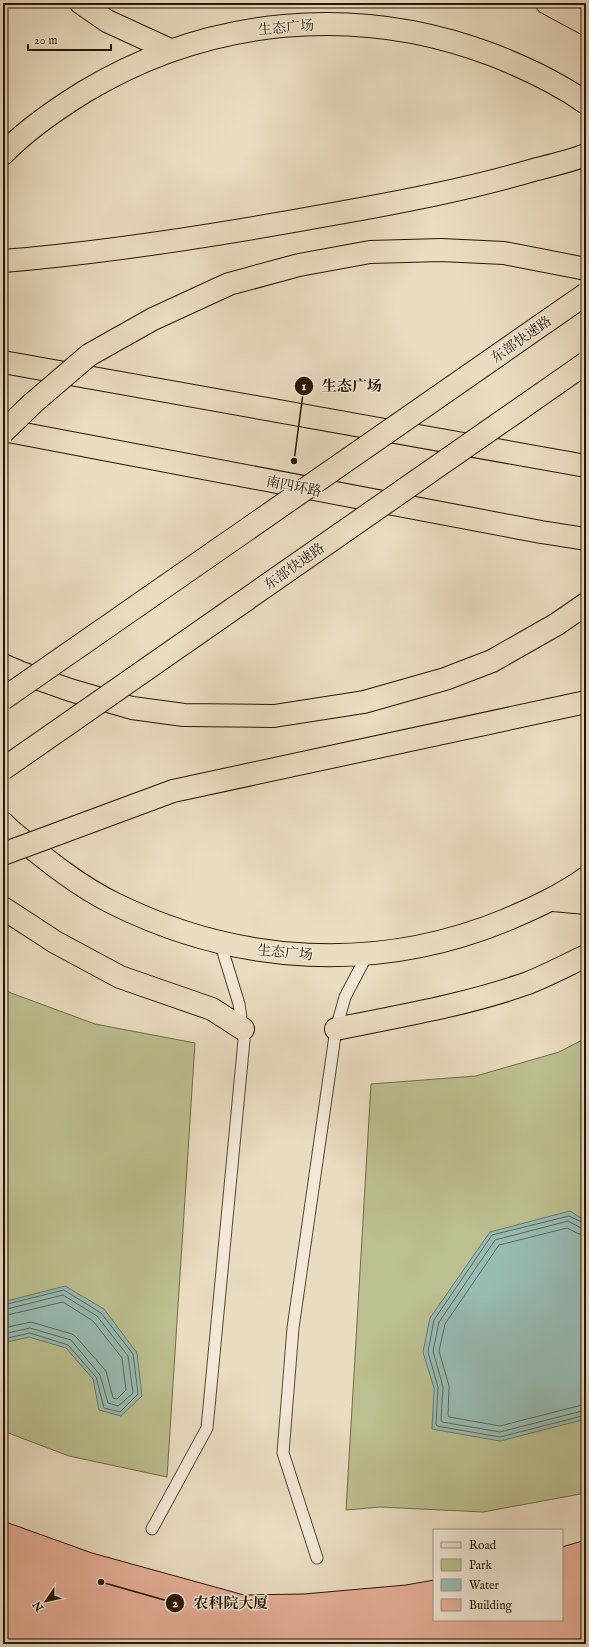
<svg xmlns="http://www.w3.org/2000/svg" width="589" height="1647" viewBox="0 0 589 1647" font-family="'IM FELL English','Noto Serif SC',serif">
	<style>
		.green { fill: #bcbf8f; stroke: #716a48 }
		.water { fill: #98bcb3; stroke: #6a796c }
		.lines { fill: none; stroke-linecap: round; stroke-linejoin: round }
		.shore { stroke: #5f685a; stroke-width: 1 }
		.building { fill: #e6af98; stroke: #261502 }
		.lane-casing { stroke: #574732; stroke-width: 13 }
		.primary-casing { stroke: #261502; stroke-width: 24 }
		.highway-casing { stroke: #261502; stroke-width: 24 }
		.lane { stroke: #f1e8d7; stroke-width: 11 }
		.primary { stroke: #eadcc1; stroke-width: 22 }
		.highway { stroke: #eadcc1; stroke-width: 22 }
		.highway-bridge-casing { stroke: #261502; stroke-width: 24; stroke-linecap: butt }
		.highway-bridge { stroke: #eadcc1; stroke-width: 22 }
		.labels { text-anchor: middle; stroke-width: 3; stroke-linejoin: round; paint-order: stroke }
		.street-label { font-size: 14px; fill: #261502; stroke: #f1e8d7 }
		.leader { fill: none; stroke: #261502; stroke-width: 1.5 }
		.callout-dot { fill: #261502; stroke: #f1e8d7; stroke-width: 1.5 }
		.mark-label { font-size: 12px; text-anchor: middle; font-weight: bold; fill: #fff }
		.callout-label { font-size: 15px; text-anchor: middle; font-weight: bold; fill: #261502; stroke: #f1e8d7; stroke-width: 3; stroke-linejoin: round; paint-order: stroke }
	</style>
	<rect width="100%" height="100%" fill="#eadcc1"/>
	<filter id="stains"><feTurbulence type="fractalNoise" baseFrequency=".005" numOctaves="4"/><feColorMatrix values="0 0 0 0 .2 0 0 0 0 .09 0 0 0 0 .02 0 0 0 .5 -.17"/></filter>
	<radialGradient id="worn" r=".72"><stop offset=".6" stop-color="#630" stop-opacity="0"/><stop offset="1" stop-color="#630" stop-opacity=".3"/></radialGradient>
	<g class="green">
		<path d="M 3,990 L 95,1024 L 195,1043 L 167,1477 L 69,1456 L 3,1431 Z"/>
		<path d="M 586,1038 L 586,1493 L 483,1512 L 380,1507 L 346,1510 L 371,1084 L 476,1076 L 559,1052 Z"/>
	</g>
	<g class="water">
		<path d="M 570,1211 L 586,1221 L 586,1419 L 500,1441 L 432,1429 L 434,1388 L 423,1352 L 430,1318 L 490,1232 Z"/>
		<path d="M 65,1286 L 104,1309 L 137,1353 L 142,1396 L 121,1416 L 99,1410 L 93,1379 L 66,1348 L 29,1337 L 3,1343 L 3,1302 Z"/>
	</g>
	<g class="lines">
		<g class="shore">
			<path d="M 586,1224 L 569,1216 L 492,1235 L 434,1320 L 428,1352 L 438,1387 L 436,1424 L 437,1426 L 500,1437 L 586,1415"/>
			<path d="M 586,1229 L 581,1228 L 568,1221 L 495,1240 L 439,1322 L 433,1351 L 443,1387 L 441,1420 L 442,1422 L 500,1432 L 586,1410"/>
			<path d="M 586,1235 L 579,1234 L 567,1228 L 499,1245 L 445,1324 L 439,1351 L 449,1386 L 448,1415 L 449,1417 L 500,1426 L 586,1404"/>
			<path d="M 3,1305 L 64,1290 L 101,1313 L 133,1354 L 138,1394 L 120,1412 L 104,1408 L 96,1377 L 68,1345 L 30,1333 L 3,1339"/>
			<path d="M 3,1310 L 63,1295 L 97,1316 L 128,1356 L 133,1393 L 118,1406 L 108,1403 L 100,1375 L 71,1340 L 30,1328 L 3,1334"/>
			<path d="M 3,1316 L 63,1302 L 93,1321 L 122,1358 L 126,1390 L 117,1399 L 113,1398 L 106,1371 L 77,1338 L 72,1334 L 31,1322 L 3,1328"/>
		</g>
	</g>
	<path class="building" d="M 3,1521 L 92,1553 L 244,1595 L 304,1594 L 406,1585 L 434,1580 L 434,1620 L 562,1620 L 562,1547 L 586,1540 L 586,1644 L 3,1644 Z"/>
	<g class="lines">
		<defs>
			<g id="lane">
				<path d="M 152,1529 L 207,1428 L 244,1040 L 239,1004 L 220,942"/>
				<path d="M 317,1558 L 283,1453 L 293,1328 L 336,1029 L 345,997 L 367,955"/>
			</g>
			<g id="primary">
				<path d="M 81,3 L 107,21 L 170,50"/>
				<path d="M 547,3 L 586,24"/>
				<path d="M 3,154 C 26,130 55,110 84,92 C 208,17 357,3 493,55 C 526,68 558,83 586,103"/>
				<path d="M 3,823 L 10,830 C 43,857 76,885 115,904 C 239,965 377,973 506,920 C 534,908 561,896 586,878"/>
				<path d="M 553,900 L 586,903"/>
				<path d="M 3,908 L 55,942 L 120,977 L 212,1009 L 243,1029"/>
				<path d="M 336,1029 C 400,1016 466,1005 528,983 C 548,975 567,965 586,956"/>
			</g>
			<g id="highway">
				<path d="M 3,261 C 113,252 224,234 333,214 C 401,202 469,189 537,169 C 553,165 570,161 586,155"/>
				<path d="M 3,362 L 586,466"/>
				<path d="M 3,430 L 541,532 L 586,539"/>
				<path d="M 3,665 L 19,672 L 70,690 L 132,708 L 184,715 L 274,716 L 364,702 L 445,679 L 492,661 L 557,624 L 586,604"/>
			</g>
		</defs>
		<use href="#lane" class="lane-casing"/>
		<use href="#primary" class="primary-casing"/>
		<use href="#highway" class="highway-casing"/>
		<use href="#lane" class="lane"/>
		<use href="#primary" class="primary"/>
		<use href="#highway" class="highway"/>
		<defs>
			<g id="highway-bridge">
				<path d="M 3,432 L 33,403 L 89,355 L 153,319 L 229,284 L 299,265 L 370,252 L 441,250 L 504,253 L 586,269"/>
				<path d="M 3,699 L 586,294"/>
				<path d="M 3,769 L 586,363"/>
				<path d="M 3,854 L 173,791 L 586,702"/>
			</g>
		</defs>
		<use href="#highway-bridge" class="highway-bridge-casing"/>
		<use href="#highway-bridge" class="highway-bridge"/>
	</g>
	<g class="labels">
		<g class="street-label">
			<text transform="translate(286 27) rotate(-5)" y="5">生态广场</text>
			<text transform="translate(521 339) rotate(-35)" y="5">东部快速路</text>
			<text transform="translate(294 486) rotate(11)" y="5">南四环路</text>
			<text transform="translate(294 566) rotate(-35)" y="5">东部快速路</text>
			<text transform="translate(285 952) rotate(5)" y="5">生态广场</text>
		</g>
	</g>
	<path class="leader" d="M294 461L304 386M101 1582L175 1603"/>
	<g class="callout-dot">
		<circle cx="294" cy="461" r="4"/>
		<circle cx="101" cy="1582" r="4"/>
		<circle cx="304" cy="386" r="10"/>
		<circle cx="175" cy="1603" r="10"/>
	</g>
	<g class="mark-label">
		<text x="304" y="390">1</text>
		<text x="175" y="1607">2</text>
	</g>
	<g class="callout-label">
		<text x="352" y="391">生态广场</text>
		<text x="231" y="1608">农科院大厦</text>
	</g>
	<rect width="589" height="1647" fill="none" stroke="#eadcc1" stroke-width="16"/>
	<rect x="4" y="4" width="581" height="1639" fill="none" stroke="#261502" stroke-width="2"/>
	<rect x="8" y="8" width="573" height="1631" fill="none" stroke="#261502"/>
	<rect x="433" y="1529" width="130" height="92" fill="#f1e8d7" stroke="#a09482"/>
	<rect x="441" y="1542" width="20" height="6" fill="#eadcc1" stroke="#a09482"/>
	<text x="469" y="1549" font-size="12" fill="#261502">Road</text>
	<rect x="441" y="1559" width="20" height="12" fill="#bcbf8f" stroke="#a09482"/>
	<text x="469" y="1569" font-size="12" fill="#261502">Park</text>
	<rect x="441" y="1579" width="20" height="12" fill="#98bcb3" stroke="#a09482"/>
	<text x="469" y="1589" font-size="12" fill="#261502">Water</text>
	<rect x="441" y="1599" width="20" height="12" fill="#e6af98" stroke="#a09482"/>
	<text x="469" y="1609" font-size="12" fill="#261502">Building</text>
	<g transform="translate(46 1601) rotate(236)" stroke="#f1e8d7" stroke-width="3" paint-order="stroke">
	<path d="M0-3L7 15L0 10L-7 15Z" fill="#261502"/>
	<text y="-6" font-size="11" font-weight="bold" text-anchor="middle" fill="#261502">N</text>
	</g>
	<path d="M28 44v6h83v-6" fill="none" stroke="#261502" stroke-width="2"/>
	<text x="34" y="44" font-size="12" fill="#261502" stroke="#f1e8d7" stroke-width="3" paint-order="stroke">20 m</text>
	<rect width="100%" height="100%" filter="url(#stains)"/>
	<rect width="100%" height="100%" fill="url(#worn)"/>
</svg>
